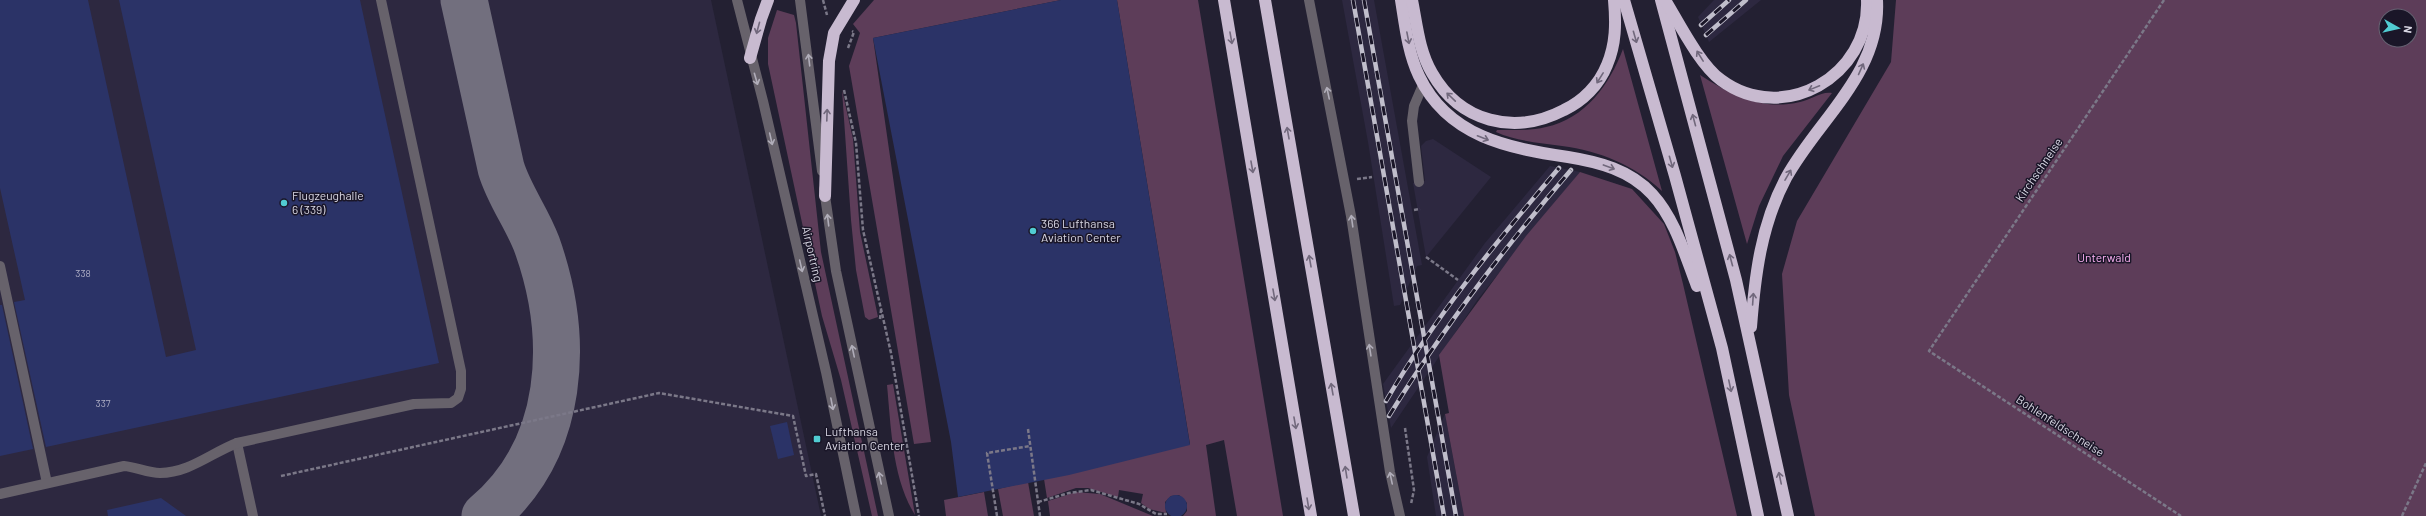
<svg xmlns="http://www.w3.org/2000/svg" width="2426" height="516" viewBox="0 0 2426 516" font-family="Barlow,sans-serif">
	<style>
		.built { fill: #2d2840 }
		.green { fill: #5d3d59; fill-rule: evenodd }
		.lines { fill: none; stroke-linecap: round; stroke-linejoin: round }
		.taxiway { stroke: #726f7e; stroke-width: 47 }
		.building { fill: #2b3367 }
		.path { stroke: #7b7888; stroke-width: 2.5; stroke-dasharray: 4 2; stroke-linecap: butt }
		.minor { stroke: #67626b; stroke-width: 10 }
		.highway { stroke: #c8bad0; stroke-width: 12 }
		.rail-casing { stroke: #c0becb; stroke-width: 4.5 }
		.rail { stroke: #1a1628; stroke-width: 3; stroke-dasharray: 9; stroke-linecap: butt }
		.oneway { stroke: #71687c }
		.oneway2 { stroke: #b0adb9 }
		.poi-dot { fill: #51ccd2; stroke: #1a1628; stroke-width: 1.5 }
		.labels { text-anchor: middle; stroke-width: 3; stroke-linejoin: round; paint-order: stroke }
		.number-label { font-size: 10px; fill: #adadc4 }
		.street-label { font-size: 12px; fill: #d8d6e3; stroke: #1a1628 }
		.poi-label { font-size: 12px; fill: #d8d6e3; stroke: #1a1628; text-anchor: start }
		.park-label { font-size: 12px; fill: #fcb1f3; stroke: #1a1628 }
	</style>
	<rect width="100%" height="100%" fill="#232032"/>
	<g class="built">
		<path d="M 0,0 L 711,0 L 821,516 L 0,516 Z"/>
		<path d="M 1342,0 L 1374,0 L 1422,265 L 1417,266 L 1400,305 L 1394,306 L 1368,142 Z"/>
		<path d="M 1714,0 L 1761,0 L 1709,42 L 1698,17 Z"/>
		<path d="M 1433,139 L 1491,177 L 1426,257 L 1413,183 L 1425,181 L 1421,146 L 1426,141 Z"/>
		<path d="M 1550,166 L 1580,172 L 1478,299 L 1391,428 L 1383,384 L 1485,243 Z"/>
		<path d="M 1445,414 L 1464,516 L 1436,516 L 1427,457 Z"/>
	</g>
	<g class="green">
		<path d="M 874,0 L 1061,0 L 873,38 L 931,442 L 914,444 L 849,66 L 860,33 L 853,24 Z"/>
		<path d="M 1117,0 L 1198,0 L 1283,516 L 1237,516 L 1224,440 L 1206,445 L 1216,516 L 1183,516 L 1187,511 L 1187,503 L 1179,495 L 1171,496 L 1165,502 L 1166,513 L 1149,509 L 1141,503 L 1143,494 L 1119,490 L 1118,497 L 1088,488 L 1076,488 L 1047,498 L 1044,479 L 1190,444 Z"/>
		<path d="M 1896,0 L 2426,0 L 2426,516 L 1815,516 L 1789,395 L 1782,274 L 1797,221 L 1891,62 ZM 2386,16 L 2410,16 L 2410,40 L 2386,40 Z"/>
		<path d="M 777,10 L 794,15 L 796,23 L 821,252 L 878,516 L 872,516 L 841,380 L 822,316 L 768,64 L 768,38 Z"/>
		<path d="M 1623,49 L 1662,191 C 1634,165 1600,151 1562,146 C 1540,143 1516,141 1496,132 L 1497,130 C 1513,130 1530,131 1546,127 C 1585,119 1610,84 1623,49 Z"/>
		<path d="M 1700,75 C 1732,95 1761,111 1800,102 C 1811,100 1821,91 1832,93 L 1783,156 L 1759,206 L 1747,244 Z"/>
		<path d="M 842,90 L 853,139 L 860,232 L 878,317 L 869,320 L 865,317 L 856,270 L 851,220 Z"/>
		<path d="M 1580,172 L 1632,189 L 1664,224 L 1675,252 L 1683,284 L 1737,516 L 1464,516 L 1445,414 L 1449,413 L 1439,355 L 1526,236 Z"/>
		<path d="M 893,384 L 915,515 C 892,478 891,427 887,385 Z"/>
		<path d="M 1028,482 L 1034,516 L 1003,516 L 998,489 Z"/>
		<path d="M 984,492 L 988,516 L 946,516 L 944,500 Z"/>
		<path d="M 1076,492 L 1100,494 L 1153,516 L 1050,516 L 1048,501 Z"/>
	</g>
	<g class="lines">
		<path class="taxiway" d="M 464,0 L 501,168 C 509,195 527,218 537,245 C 570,338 566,448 485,516"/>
	</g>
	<g class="building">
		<path d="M 0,0 L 88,0 L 166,357 L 196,350 L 119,0 L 360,0 L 439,363 L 46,447 L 14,302 L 25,300 L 0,188 Z"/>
		<path d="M 1061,0 L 1117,0 L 1190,445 L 1069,475 L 958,497 L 951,442 L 873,38 Z"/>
		<path d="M 0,305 L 2,305 L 33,449 L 0,456 Z"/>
		<path d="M 787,422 L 794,455 L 778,459 L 770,426 Z"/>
		<circle cx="1176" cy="506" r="11"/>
		<path d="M 161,498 L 186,516 L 108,516 L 107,510 Z"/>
	</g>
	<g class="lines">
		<g class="path">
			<path d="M 823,0 L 827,15"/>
			<path d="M 2164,0 L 1929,351 L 2181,516"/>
			<path d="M 848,48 L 854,32 L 852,31"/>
			<path d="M 844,90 L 856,143 L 863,230 L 891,353 L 919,516"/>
			<path d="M 1357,179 L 1372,177"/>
			<path d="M 1414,210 L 1420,209"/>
			<path d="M 1426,257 L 1458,280"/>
			<path d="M 880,319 L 881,310"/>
			<path d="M 1405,428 L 1414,490 L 1411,504"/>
			<path d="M 1028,429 L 1040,516"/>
			<path d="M 281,476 L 659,393 L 793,416 L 806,476 L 816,474 L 825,516"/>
			<path d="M 1038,502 L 1069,493 L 1091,490 L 1139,504 L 1156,514 L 1167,514"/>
			<path d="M 997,516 L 987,453 L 1030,446"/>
			<path d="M 2402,516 L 2426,463"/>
		</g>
		<g class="minor">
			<path d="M 737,0 L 763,101 L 826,372 L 856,516"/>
			<path d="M 800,0 L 822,171"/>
			<path d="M 1309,0 L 1351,216 L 1390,472 L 1400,516"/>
			<path d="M 1419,182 L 1412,121 L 1414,106 L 1423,85"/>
			<path d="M 824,189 L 836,271 L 889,516"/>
			<path d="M 0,266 L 47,483"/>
			<path d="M 237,443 L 253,516"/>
			<path d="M 0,494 L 124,466 C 136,467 148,473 160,473 C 189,473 211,453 237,443 L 414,404 L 451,403 L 458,398 L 461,389 L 461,371 L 381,0"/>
		</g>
		<g class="highway">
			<path d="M 1224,0 L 1311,516"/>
			<path d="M 1265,0 L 1354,516"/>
			<path d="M 1401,0 C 1405,25 1408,53 1419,76 C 1448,137 1508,148 1568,157 C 1599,162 1630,170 1652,194 C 1675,219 1685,255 1697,286"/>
			<path d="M 1412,0 C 1417,25 1419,51 1432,73 C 1460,122 1514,136 1564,110 C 1583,101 1599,85 1607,65 C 1616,44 1616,23 1614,0"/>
			<path d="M 1624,0 L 1675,176 L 1722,348 L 1758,516"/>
			<path d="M 1661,0 L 1736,280 L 1788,516"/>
			<path d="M 1665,0 C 1679,23 1700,65 1721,80 C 1783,126 1870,76 1867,0"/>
			<path d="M 750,58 L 761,19 L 768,0"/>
			<path d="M 825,196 L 829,61 L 834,33 L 854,0"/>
			<path d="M 1751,327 C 1755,275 1761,225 1786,178 C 1818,119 1881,74 1877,0"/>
		</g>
		<defs>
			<g id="rail">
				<path d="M 1353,0 L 1444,516"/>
				<path d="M 1364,0 L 1456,516"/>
				<path d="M 1701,25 L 1729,0"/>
				<path d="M 1706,35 L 1746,0"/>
				<path d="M 1386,401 C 1435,317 1496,242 1559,168"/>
				<path d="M 1389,416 C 1443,328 1504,248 1571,170"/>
			</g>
		</defs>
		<use href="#rail" class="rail-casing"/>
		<use href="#rail" class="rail"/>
	</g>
	<defs><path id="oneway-shaft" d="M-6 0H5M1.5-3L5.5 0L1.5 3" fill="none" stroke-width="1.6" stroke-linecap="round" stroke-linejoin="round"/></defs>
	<g class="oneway">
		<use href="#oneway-shaft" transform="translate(758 28) rotate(105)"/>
		<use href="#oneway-shaft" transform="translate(1635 37) rotate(74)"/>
		<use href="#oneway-shaft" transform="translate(1231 38) rotate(80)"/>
		<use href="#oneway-shaft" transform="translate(1408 38) rotate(79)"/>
		<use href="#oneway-shaft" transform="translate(1700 56) rotate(-122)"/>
		<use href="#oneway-shaft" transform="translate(1861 69) rotate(-66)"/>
		<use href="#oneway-shaft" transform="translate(1600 78) rotate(122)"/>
		<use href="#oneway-shaft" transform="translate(1814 88) rotate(158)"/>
		<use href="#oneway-shaft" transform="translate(1451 97) rotate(-136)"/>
		<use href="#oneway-shaft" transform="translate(827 115) rotate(-88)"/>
		<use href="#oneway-shaft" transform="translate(1694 120) rotate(-105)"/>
		<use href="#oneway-shaft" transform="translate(1288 133) rotate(-100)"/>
		<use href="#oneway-shaft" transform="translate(1483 138) rotate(21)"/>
		<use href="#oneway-shaft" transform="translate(1671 162) rotate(74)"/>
		<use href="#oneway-shaft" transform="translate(1252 167) rotate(80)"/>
		<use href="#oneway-shaft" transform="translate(1609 167) rotate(20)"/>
		<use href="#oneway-shaft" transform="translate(1788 175) rotate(-60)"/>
		<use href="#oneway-shaft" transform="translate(1731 260) rotate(-105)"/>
		<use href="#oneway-shaft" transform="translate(1310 261) rotate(-100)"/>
		<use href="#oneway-shaft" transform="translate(1274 295) rotate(80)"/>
		<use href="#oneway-shaft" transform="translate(1753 299) rotate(-86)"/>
		<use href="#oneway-shaft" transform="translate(1730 386) rotate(78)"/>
		<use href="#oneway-shaft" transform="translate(1332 389) rotate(-100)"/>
		<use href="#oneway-shaft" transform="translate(1295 423) rotate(80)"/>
		<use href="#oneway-shaft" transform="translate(1346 472) rotate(-99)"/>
		<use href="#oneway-shaft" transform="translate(1780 478) rotate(-102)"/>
		<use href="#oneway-shaft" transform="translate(1308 504) rotate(81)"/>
	</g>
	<g class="oneway2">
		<use href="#oneway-shaft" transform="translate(809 60) rotate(-97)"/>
		<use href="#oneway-shaft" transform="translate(756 79) rotate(74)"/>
		<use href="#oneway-shaft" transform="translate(1328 93) rotate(-102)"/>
		<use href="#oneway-shaft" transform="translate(771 139) rotate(77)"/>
		<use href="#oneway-shaft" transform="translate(828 220) rotate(-97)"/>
		<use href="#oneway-shaft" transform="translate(1352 221) rotate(-98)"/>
		<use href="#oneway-shaft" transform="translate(801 266) rotate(77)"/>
		<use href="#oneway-shaft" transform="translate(1370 350) rotate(-99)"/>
		<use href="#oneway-shaft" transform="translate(853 351) rotate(-102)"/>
		<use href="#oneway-shaft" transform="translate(832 404) rotate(79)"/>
		<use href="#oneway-shaft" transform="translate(880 478) rotate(-102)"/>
		<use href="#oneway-shaft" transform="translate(1391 478) rotate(-102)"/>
	</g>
	<g class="poi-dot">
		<circle cx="284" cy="203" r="4"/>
		<circle cx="1033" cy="231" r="4"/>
		<rect x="813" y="435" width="8" height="8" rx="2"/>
	</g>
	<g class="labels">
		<g class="number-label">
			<text x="83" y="277">338</text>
			<text x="103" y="407">337</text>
		</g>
		<g class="street-label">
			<text transform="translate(2039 170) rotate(-56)" y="4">Kirchschneise</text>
			<text transform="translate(812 254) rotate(77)" y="4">Airportring</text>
			<text transform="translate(2060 426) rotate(33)" y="4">Bohlenfeldschneise</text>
		</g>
		<g class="poi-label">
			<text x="292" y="200">Flugzeughalle<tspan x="292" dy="14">6 (339)</tspan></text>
			<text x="1041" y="228">366 Lufthansa<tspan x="1041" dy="14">Aviation Center</tspan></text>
			<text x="825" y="436">Lufthansa<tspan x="825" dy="14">Aviation Center</tspan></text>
		</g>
		<g class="park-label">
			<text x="2104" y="262">Unterwald</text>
		</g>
	</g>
	<g transform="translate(2398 28) rotate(98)"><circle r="19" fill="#1a1628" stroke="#666373"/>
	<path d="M0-3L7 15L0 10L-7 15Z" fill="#51ccd2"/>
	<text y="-6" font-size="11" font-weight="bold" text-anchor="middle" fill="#d8d6e3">N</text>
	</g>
</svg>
